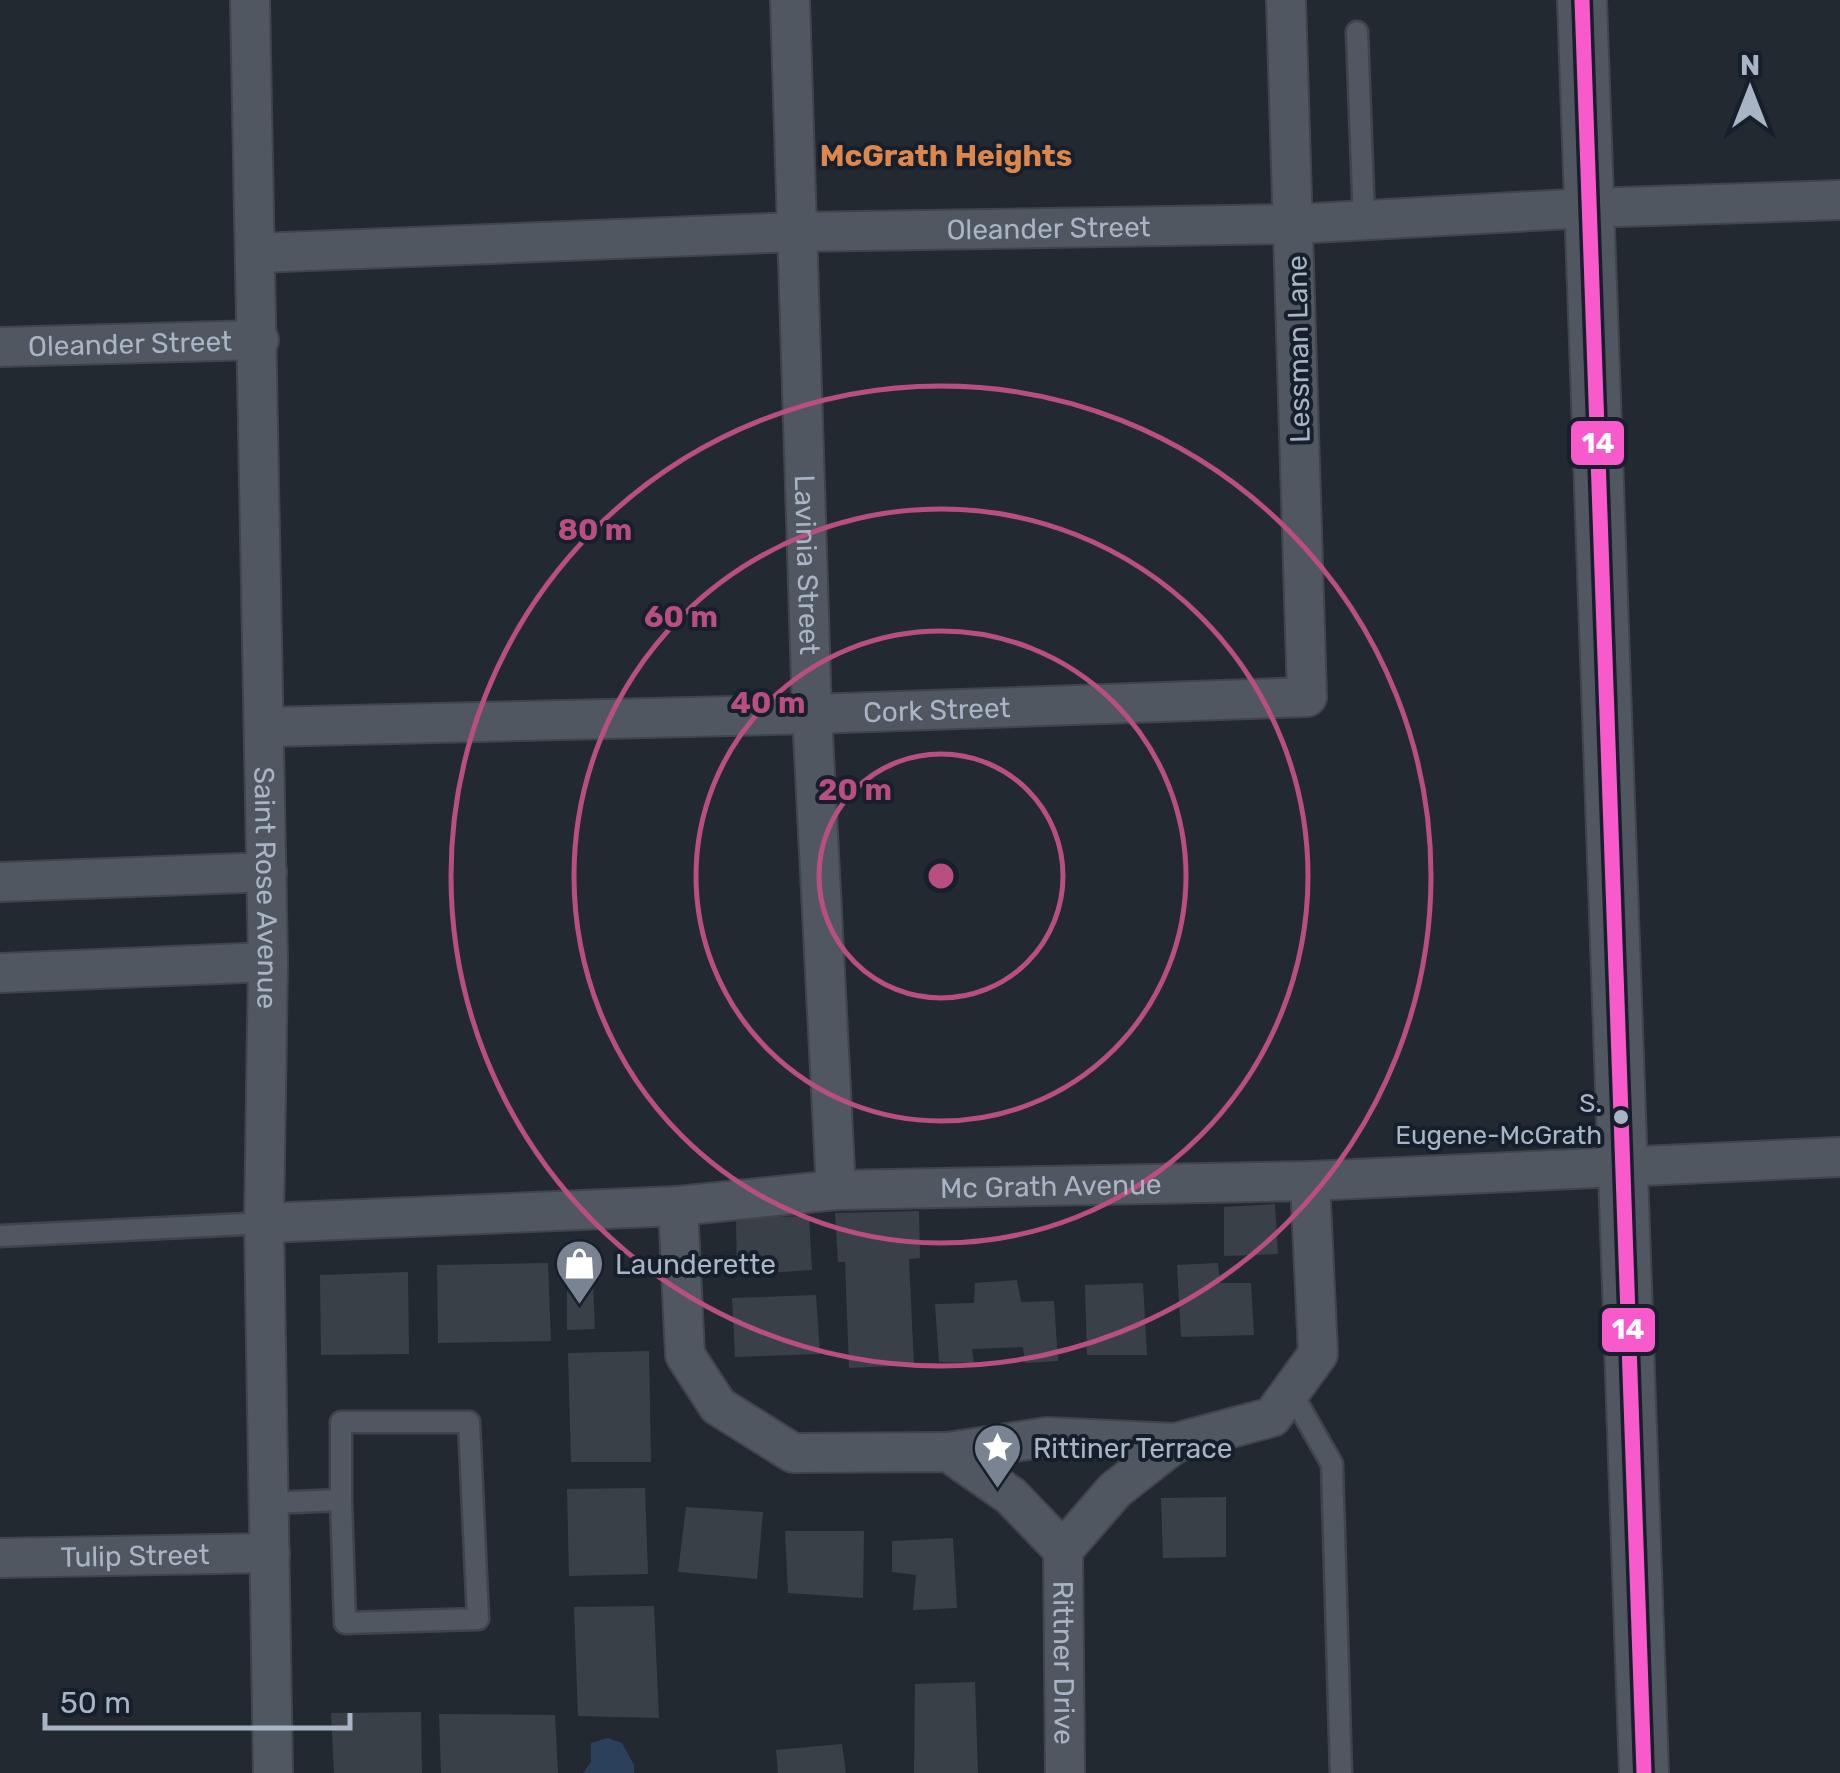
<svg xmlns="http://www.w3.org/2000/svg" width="1840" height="1773" viewBox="0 0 1840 1773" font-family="Rubik,sans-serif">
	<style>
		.water { fill: #2b405a }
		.building { fill: #3a4047 }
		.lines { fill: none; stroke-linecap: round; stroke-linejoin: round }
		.service-casing { stroke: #40454b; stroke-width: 25 }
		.minor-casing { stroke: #40454b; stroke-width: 42 }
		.tertiary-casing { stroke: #40454b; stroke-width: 52 }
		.service { stroke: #515760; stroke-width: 20 }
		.minor { stroke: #515760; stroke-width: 38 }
		.tertiary { stroke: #515760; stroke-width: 48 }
		.bus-1-casing { stroke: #161f2b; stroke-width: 22 }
		.bus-1 { stroke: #f85acc; stroke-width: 15 }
		.ring { fill: none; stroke: #b94f80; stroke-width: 5 }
		.bus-dot { fill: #a9b4c5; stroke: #161f2b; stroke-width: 4 }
		.labels { text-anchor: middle; stroke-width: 8; stroke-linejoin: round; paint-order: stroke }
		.bus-label { font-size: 26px; fill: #a9b4c5; stroke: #161f2b; text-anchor: end }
		.street-label { font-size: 28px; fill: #a9b4c5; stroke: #161f2b }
		.poi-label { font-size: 28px; fill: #a9b4c5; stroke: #161f2b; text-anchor: start }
		.neighbourhood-label { font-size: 30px; font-weight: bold; fill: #dc874d; stroke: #161f2b }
		.centre { fill: #b94f80; stroke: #161f2b; stroke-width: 5 }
		.ring-label { font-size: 30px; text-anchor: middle; font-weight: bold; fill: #b94f80; stroke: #161f2b; stroke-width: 8; stroke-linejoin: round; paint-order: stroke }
		.line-badge { stroke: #161f2b; stroke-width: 4 }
		.badge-label { font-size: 28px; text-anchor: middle; font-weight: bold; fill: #fff }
	</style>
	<rect width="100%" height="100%" fill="#232930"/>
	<path class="water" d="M 608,1738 L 622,1743 L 634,1765 L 634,1773 L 583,1773 L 591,1762 L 591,1743 Z"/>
	<g class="building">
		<path d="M 1275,1204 L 1278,1254 L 1224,1256 L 1224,1207 Z"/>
		<path d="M 919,1211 L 920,1258 L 909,1259 L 914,1365 L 849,1368 L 845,1262 L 838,1262 L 835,1213 Z"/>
		<path d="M 809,1216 L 812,1270 L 737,1275 L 736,1218 Z"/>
		<path d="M 548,1263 L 551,1341 L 438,1343 L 437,1265 Z"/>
		<path d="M 1218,1263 L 1220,1283 L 1251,1283 L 1254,1335 L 1181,1337 L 1177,1265 Z"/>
		<path d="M 408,1272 L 409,1354 L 321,1355 L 320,1275 Z"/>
		<path d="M 1017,1280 L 1021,1302 L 1054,1301 L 1058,1361 L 1025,1363 L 1023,1347 L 972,1349 L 974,1363 L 939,1362 L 935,1304 L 974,1303 L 975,1283 Z"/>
		<path d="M 593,1283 L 595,1329 L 567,1330 L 567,1284 Z"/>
		<path d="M 1143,1283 L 1147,1355 L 1087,1355 L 1085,1285 Z"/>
		<path d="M 816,1295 L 820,1354 L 735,1357 L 732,1298 Z"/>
		<path d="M 649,1351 L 651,1462 L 571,1462 L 568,1353 Z"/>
		<path d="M 645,1488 L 648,1574 L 569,1576 L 567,1489 Z"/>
		<path d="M 1226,1497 L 1226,1557 L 1163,1558 L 1161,1498 Z"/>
		<path d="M 686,1507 L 763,1512 L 757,1579 L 678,1572 Z"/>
		<path d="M 785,1531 L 864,1531 L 863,1598 L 788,1593 Z"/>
		<path d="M 953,1538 L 957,1608 L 913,1610 L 916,1575 L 892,1572 L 892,1541 Z"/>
		<path d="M 654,1606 L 659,1718 L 578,1716 L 574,1607 Z"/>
		<path d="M 975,1682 L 978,1773 L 914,1773 L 915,1684 Z"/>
		<path d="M 421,1712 L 422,1773 L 334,1773 L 331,1713 Z"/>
		<path d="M 439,1714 L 555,1715 L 558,1773 L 441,1773 Z"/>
		<path d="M 842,1744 L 846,1773 L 778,1773 L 776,1750 Z"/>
	</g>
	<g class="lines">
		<defs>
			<g id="service">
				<path d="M 1357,32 L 1364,220"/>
				<path d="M 0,1236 L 264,1223"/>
				<path d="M 1291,1392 L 1332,1464 L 1341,1773"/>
				<path d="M 269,1503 L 341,1500 L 341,1422 L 469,1422 L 478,1619 L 345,1623 L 341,1500"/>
			</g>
			<g id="minor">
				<path id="s1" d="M 250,0 L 268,962 L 264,1223 L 273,1773"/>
				<path id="s2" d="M 790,0 L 812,714 L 836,1190"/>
				<path id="s3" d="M 257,253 L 796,232 L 1295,224 L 1588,208 L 1840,200"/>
				<path id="s4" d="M 0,347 L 259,340"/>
				<path id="s5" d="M 265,727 L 812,714 L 1307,697 L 1286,0"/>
				<path d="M 0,882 L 267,872"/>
				<path d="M 0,973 L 268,962"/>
				<path id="s6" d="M 678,1206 L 685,1355 L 718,1406 L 793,1453 L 948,1452 L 1011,1496 L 1063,1550 L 1065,1773"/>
				<path id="s7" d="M 264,1223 L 678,1206 L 836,1190 L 1310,1181 L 1840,1157"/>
				<path d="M 948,1452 L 1047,1437 L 1175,1443"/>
				<path d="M 1063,1550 L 1115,1490 L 1175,1443 L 1272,1417 L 1318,1354 L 1310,1181"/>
				<path id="s8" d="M 0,1558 L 270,1553"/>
			</g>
			<path id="tertiary" d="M 1582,0 L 1644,1773"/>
		</defs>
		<use href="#service" class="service-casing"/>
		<use href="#minor" class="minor-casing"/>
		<use href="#tertiary" class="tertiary-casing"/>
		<use href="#service" class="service"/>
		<use href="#minor" class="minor"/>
		<use href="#tertiary" class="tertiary"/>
		<defs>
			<path id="bus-1" d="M 1582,0 L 1644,1773"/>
		</defs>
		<use href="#bus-1" class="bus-1-casing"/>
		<use href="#bus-1" class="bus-1"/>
	</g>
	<g class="ring">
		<circle cx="941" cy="876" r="122"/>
		<circle cx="941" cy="876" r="245"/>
		<circle cx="941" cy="876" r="367"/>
		<circle cx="941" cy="876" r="490"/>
	</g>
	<defs>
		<symbol id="shop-pin" viewBox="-11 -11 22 30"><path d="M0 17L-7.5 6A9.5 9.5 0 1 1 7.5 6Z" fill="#7a8391" stroke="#161f2b"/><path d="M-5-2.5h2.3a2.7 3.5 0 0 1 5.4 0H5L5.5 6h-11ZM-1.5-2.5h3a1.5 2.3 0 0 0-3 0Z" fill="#fff"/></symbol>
		<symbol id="sight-pin" viewBox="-11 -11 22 30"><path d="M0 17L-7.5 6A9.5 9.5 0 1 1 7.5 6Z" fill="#7a8391" stroke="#161f2b"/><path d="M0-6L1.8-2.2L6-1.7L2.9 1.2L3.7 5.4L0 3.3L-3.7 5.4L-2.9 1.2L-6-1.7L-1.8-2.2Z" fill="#fff"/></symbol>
	</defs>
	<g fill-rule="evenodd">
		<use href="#shop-pin" x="552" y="1236" width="55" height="75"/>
		<use href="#sight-pin" x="970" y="1420" width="55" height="75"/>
	</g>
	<circle class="bus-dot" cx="1621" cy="1117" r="9"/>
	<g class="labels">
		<g class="bus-label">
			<text x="1602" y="1112">S.<tspan x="1602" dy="32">Eugene-McGrath</tspan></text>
		</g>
		<g class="street-label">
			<text dy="10" stroke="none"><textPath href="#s3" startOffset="792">Oleander Street</textPath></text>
			<text dy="10" stroke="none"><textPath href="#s4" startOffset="130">Oleander Street</textPath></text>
			<text transform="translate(1298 349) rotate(-91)" y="10">Lessman Lane</text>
			<text dy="10" stroke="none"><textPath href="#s2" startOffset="565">Lavinia Street</textPath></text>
			<text dy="10" stroke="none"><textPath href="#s5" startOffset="672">Cork Street</textPath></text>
			<text dy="10" stroke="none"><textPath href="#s1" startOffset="888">Saint Rose Avenue</textPath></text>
			<text dy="10" stroke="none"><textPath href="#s7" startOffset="788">Mc Grath Avenue</textPath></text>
			<text dy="10" stroke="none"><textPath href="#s8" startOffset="135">Tulip Street</textPath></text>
			<text dy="10" stroke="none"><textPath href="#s6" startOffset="718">Rittner Drive</textPath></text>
		</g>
		<g class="poi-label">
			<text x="615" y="1274">Launderette</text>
			<text x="1033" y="1458">Rittiner Terrace</text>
		</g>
		<g class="neighbourhood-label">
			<text x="946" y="166">McGrath Heights</text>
		</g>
	</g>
	<circle cx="941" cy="876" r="15" class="centre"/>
	<g class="ring-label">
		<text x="595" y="540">80 m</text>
		<text x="681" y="627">60 m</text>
		<text x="768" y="713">40 m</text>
		<text x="855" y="800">20 m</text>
	</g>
	<g class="line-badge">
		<rect x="1569" y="419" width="57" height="48" rx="10" fill="#f85acc"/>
		<rect x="1600" y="1306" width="57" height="48" rx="10" fill="#f85acc"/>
	</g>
	<g class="badge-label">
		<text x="1598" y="453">14</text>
		<text x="1628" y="1339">14</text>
	</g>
	<g transform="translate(1750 90)" stroke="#161f2b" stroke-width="8" paint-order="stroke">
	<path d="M0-8L18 38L0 25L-18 38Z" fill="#a9b4c5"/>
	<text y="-15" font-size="28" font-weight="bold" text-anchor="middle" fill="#a9b4c5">N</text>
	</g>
	<path d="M45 1713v15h305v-15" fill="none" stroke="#a9b4c5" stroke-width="5"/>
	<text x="60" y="1713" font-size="30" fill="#a9b4c5" stroke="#161f2b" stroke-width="8" paint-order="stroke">50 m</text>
</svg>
